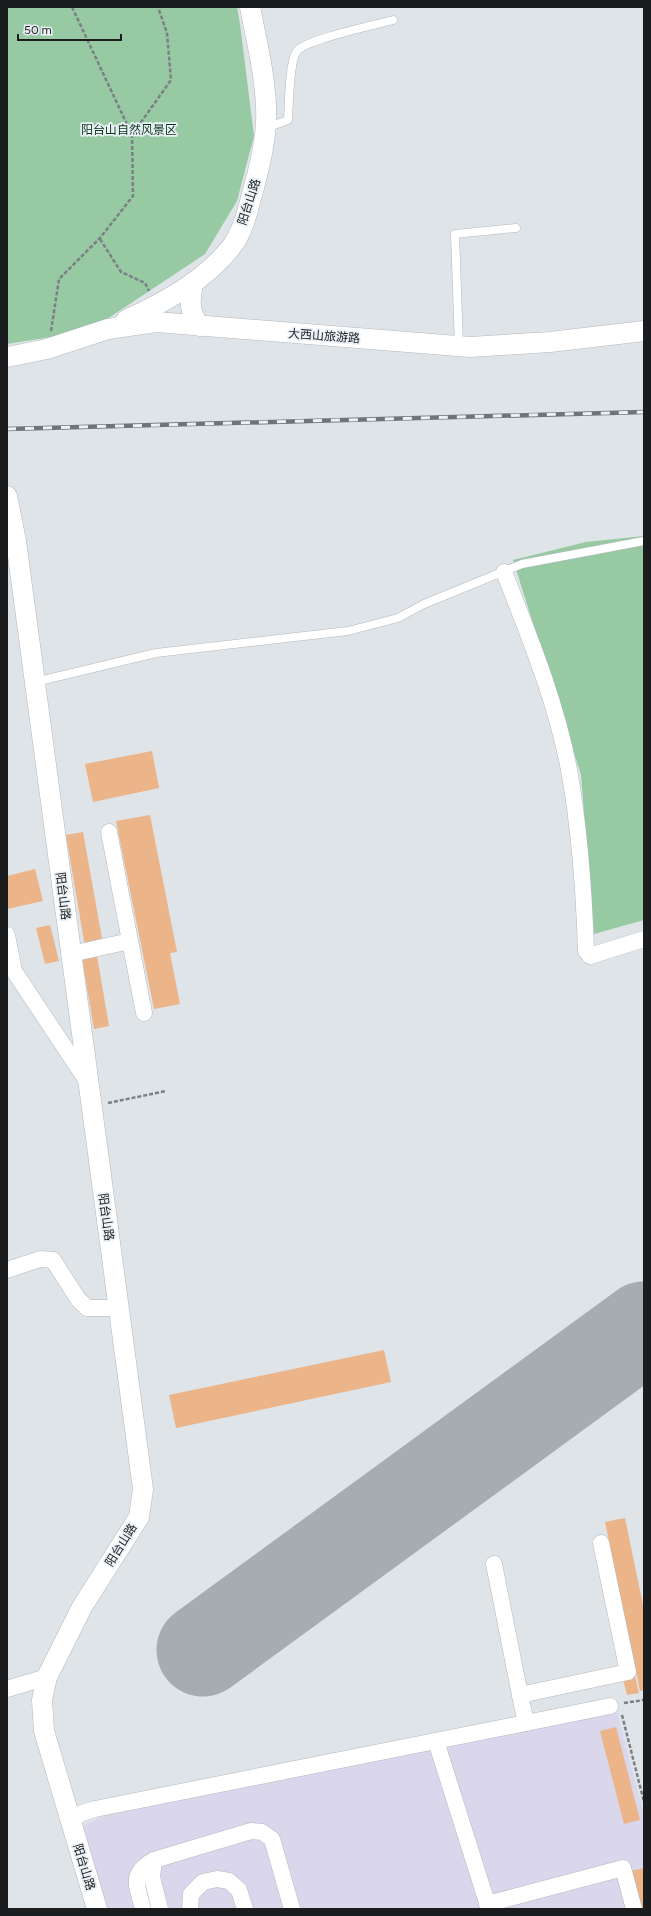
<svg xmlns="http://www.w3.org/2000/svg" width="651" height="1916" viewBox="0 0 651 1916" font-family="Figtree,'Noto Sans SC',sans-serif">
	<style>
		.commercial { fill: #dad6ec }
		.green { fill: #97c9a3 }
		.lines { fill: none; stroke-linecap: round; stroke-linejoin: round }
		.runway { stroke: #a7acb0; stroke-width: 93 }
		.building { fill: #ecb489 }
		.service-casing { stroke: #b3b8bd; stroke-width: 9 }
		.minor-casing { stroke: #b3b8bd; stroke-width: 17 }
		.tertiary-casing { stroke: #b3b8bd; stroke-width: 21 }
		.path { stroke: #7c8084; stroke-width: 2.5; stroke-dasharray: 4 2; stroke-linecap: butt }
		.service { stroke: #fff; stroke-width: 8 }
		.minor { stroke: #fff; stroke-width: 16 }
		.tertiary { stroke: #fff; stroke-width: 20 }
		.rail-casing { stroke: #707477; stroke-width: 4.5 }
		.rail { stroke: #ebf1f6; stroke-width: 3; stroke-dasharray: 9; stroke-linecap: butt }
		.labels { text-anchor: middle; stroke-width: 3.5; stroke-linejoin: round; paint-order: stroke }
		.park-label { font-size: 12px; fill: #09371b; stroke: #ebf1f6 }
		.street-label { font-size: 12px; fill: #1a1c1e; stroke: #ebf1f6 }
	</style>
	<rect width="100%" height="100%" fill="#dee4e8"/>
	<path class="commercial" d="M 617,1712 L 644,1816 L 644,1909 L 103,1909 L 79,1828 L 103,1816 Z"/>
	<g class="green">
		<path d="M 7,7 L 237,7 L 240,24 L 254,136 L 237,201 L 205,254 L 89,331 L 7,344 Z"/>
		<path d="M 644,536 L 644,920 L 594,934 L 581,775 L 513,560 L 586,542 Z"/>
	</g>
	<g class="lines">
		<path class="runway" d="M 203,1650 L 644,1328"/>
	</g>
	<g class="building">
		<path d="M 152,751 L 159,788 L 93,802 L 85,764 Z"/>
		<path d="M 150,815 L 177,952 L 170,953 L 180,1004 L 154,1009 L 116,821 Z"/>
		<path d="M 83,832 L 103,944 L 85,947 L 66,835 Z"/>
		<path d="M 35,869 L 43,901 L 7,909 L 7,876 Z"/>
		<path d="M 50,925 L 59,961 L 45,964 L 36,928 Z"/>
		<path d="M 97,956 L 109,1026 L 94,1029 L 82,958 Z"/>
		<path d="M 384,1350 L 391,1382 L 176,1428 L 169,1395 Z"/>
		<path d="M 625,1518 L 644,1610 L 644,1690 L 640,1691 L 605,1522 Z"/>
		<path d="M 635,1676 L 639,1693 L 627,1695 L 623,1679 Z"/>
		<path d="M 616,1727 L 640,1820 L 624,1824 L 600,1731 Z"/>
		<path d="M 644,1868 L 644,1909 L 636,1909 L 626,1872 Z"/>
	</g>
	<g class="lines">
		<defs>
			<g id="service">
				<path d="M 266,128 L 288,120 C 289,105 289,61 297,51 C 307,39 375,25 393,20"/>
				<path d="M 459,346 L 455,234 L 516,228"/>
				<path d="M 35,682 L 156,653 L 348,631 L 398,618 L 424,604 L 522,564 L 644,541"/>
			</g>
			<g id="minor">
				<path d="M 504,572 C 529,636 556,701 569,770 C 580,830 584,891 586,951 L 590,956 L 644,939"/>
				<path d="M 7,935 L 14,971 L 87,1081"/>
				<path d="M 130,941 L 144,1013"/>
				<path d="M 71,954 L 130,941 L 109,832"/>
				<path d="M 7,1270 L 40,1259 L 53,1260 L 78,1299 L 87,1308 L 118,1308"/>
				<path d="M 494,1564 L 520,1695 L 628,1672 L 601,1543"/>
				<path d="M 7,1689 L 47,1677"/>
				<path d="M 520,1695 L 526,1723 L 610,1706"/>
				<path d="M 436,1741 L 489,1909"/>
				<path d="M 70,1820 L 82,1813 L 95,1809 L 526,1723"/>
				<path d="M 487,1904 L 623,1868 L 634,1909"/>
				<path d="M 143,1909 C 137,1885 129,1874 154,1860"/>
				<path d="M 160,1909 L 152,1877 L 154,1860 L 251,1831 L 262,1832 L 272,1839 L 292,1909"/>
				<path d="M 190,1909 L 191,1894 L 203,1882 L 217,1879 L 229,1881 L 239,1890 L 245,1909"/>
			</g>
			<g id="tertiary">
				<path d="M 193,283 C 190,300 188,312 200,326"/>
				<path d="M 126,320 C 165,302 206,280 232,246 C 242,233 247,214 251,198 C 258,174 264,150 266,124 C 268,87 257,43 250,7"/>
				<path d="M 7,357 L 47,349 L 108,329 L 156,322 L 470,347 L 550,342 L 644,331"/>
				<path d="M 7,496 L 16,541 L 143,1489 L 139,1517 L 82,1607 L 47,1677 L 42,1700 L 44,1731 L 97,1909"/>
			</g>
		</defs>
		<use href="#service" class="service-casing"/>
		<use href="#minor" class="minor-casing"/>
		<use href="#tertiary" class="tertiary-casing"/>
		<g class="path">
			<path d="M 72,7 L 132,135"/>
			<path d="M 100,239 L 121,272 L 145,283 L 149,291"/>
			<path d="M 51,331 L 59,279 L 100,238 L 133,196 L 132,135 L 171,80 L 167,33 L 158,7"/>
			<path d="M 108,1103 L 166,1091"/>
			<path d="M 624,1703 L 644,1700"/>
			<path d="M 622,1715 L 644,1802"/>
		</g>
		<use href="#service" class="service"/>
		<use href="#minor" class="minor"/>
		<use href="#tertiary" class="tertiary"/>
		<defs>
			<path id="rail" d="M 7,429 L 644,412"/>
		</defs>
		<use href="#rail" class="rail-casing"/>
		<use href="#rail" class="rail"/>
	</g>
	<g class="labels">
		<g class="park-label">
			<text x="129" y="134">阳台山自然风景区</text>
		</g>
		<g class="street-label">
			<text transform="translate(249 202) rotate(-72)" y="4">阳台山路</text>
			<text transform="translate(324 336) rotate(4)" y="4">大西山旅游路</text>
			<text transform="translate(63 896) rotate(83)" y="4">阳台山路</text>
			<text transform="translate(106 1217) rotate(82)" y="4">阳台山路</text>
			<text transform="translate(121 1545) rotate(-58)" y="4">阳台山路</text>
			<text transform="translate(84 1867) rotate(73)" y="4">阳台山路</text>
		</g>
	</g>
	<rect width="651" height="1916" fill="none" stroke="#1a1c1e" stroke-width="16"/>
	<path d="M18 34v6h103v-6" fill="none" stroke="#1a1c1e" stroke-width="2"/>
	<text x="24" y="34" font-size="12" fill="#1a1c1e" stroke="#ebf1f6" stroke-width="3" paint-order="stroke">50 m</text>
</svg>
